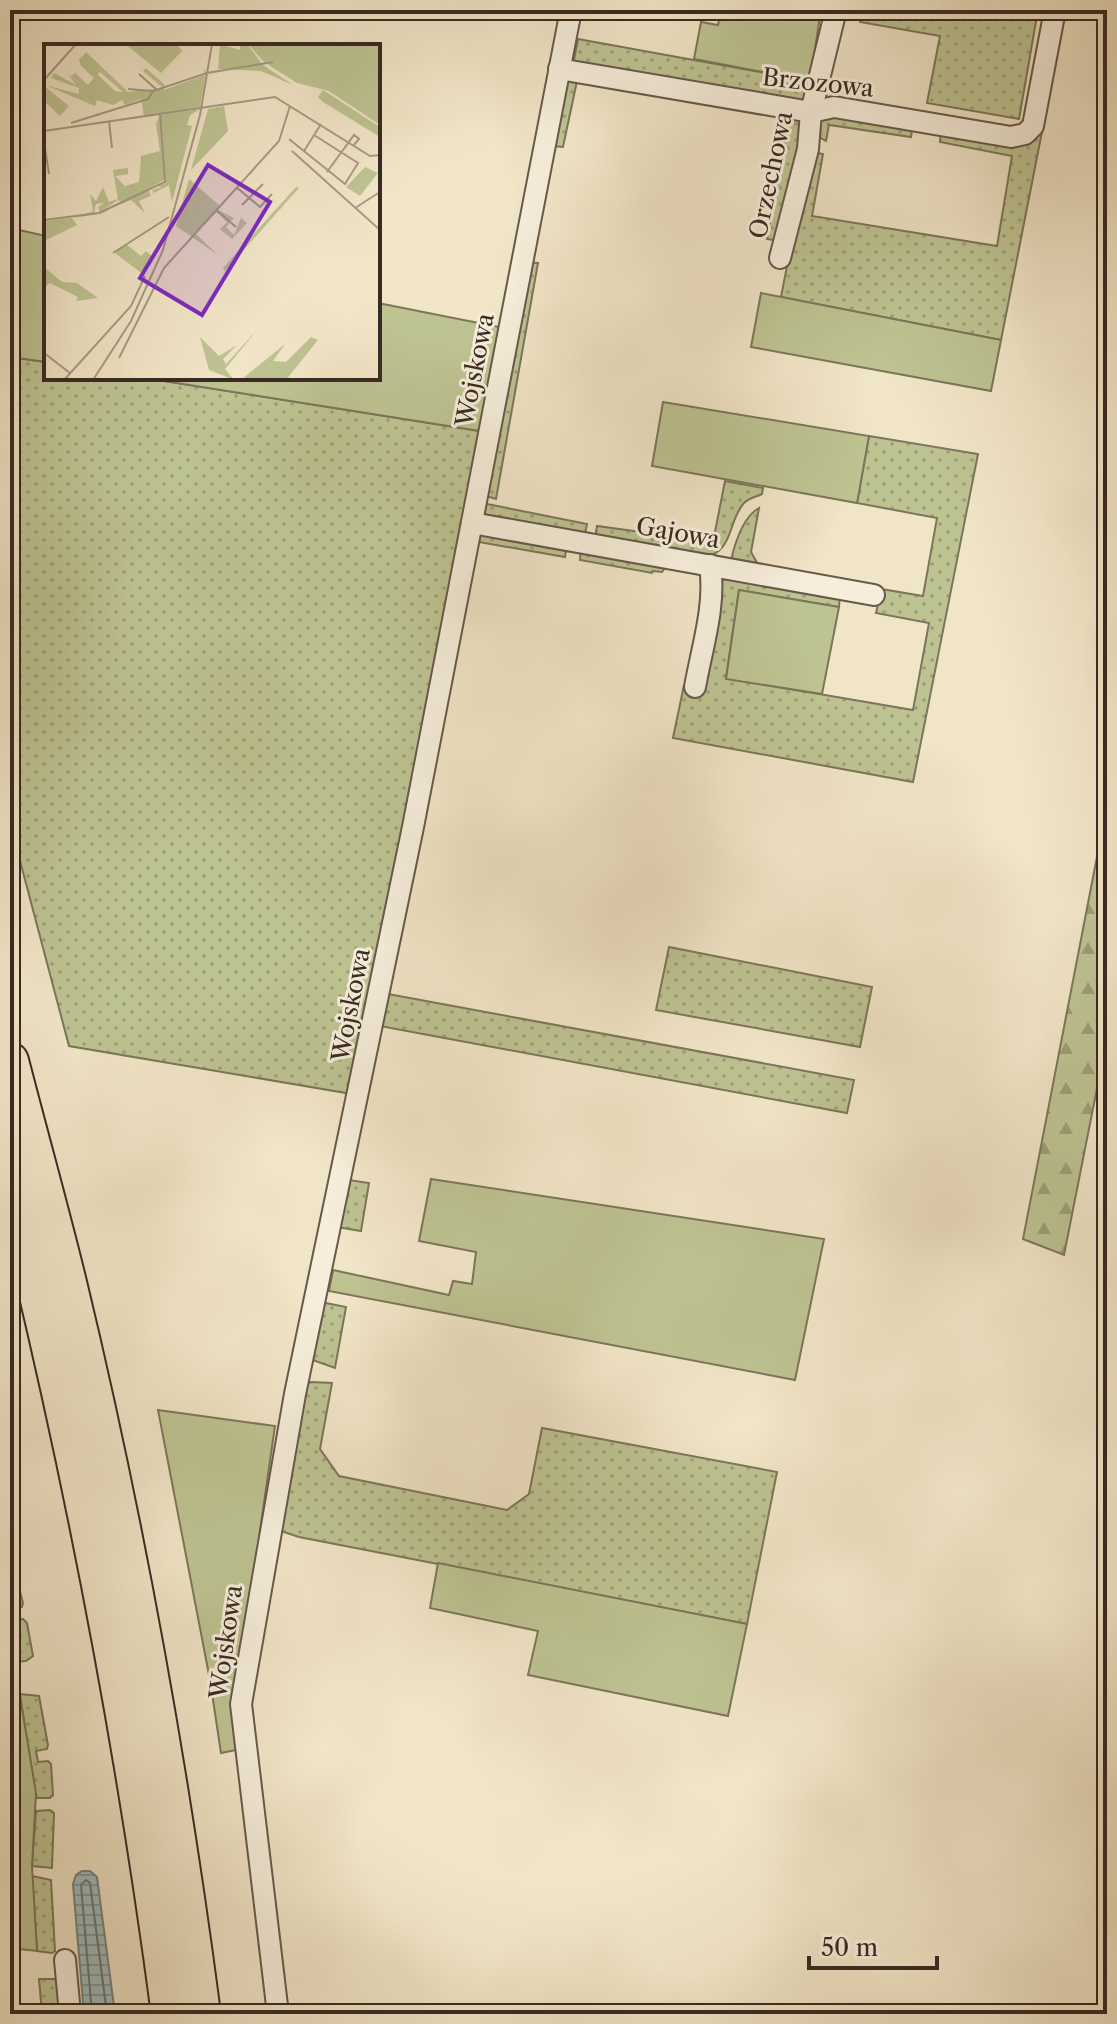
<svg xmlns="http://www.w3.org/2000/svg" width="1117" height="2024" viewBox="0 0 1117 2024" font-family="'Libre Caslon Text',serif">
	<style>
		.grass { fill: url(#grass-dots); stroke: #7c765a; stroke-width: 2 }
		.forest { fill: url(#forest-firs); stroke: #7c765a; stroke-width: 2 }
		.garden { fill: #bec392; stroke: #7c765a; stroke-width: 2 }
		.water { fill: url(#water-rules); stroke: #768280; stroke-width: 2 }
		.lines { fill: none; stroke-linecap: round; stroke-linejoin: round }
		.shore { stroke: #6c7470; stroke-width: 2 }
		.minor-casing { stroke: #67594b; stroke-width: 24 }
		.motorway-casing { stroke: #392a22; stroke-width: 40 }
		.minor { stroke: #f6eedb; stroke-width: 20 }
		.motorway { stroke: #f1e5c7; stroke-width: 36 }
		.labels { text-anchor: middle; stroke-width: 6; stroke-linejoin: round; paint-order: stroke }
		.street-label { font-size: 24px; fill: #392a22; stroke: #f6eedb }
		.inset-road { fill: none; stroke: #a79a85; stroke-width: 2 }
		.view { fill: #7b2cbf; fill-opacity: 0.15; stroke: #7b2cbf; stroke-width: 4 }
		.inset-edge { fill: none; stroke: #392a22; stroke-width: 4 }
	</style>
	<defs>
		<pattern id="grass-dots" width="8" height="8" patternUnits="userSpaceOnUse" patternTransform="scale(2)"><rect width="8" height="8" fill="#bec392"/><path d="M2 2h.1M6 6h.1" fill="none" stroke="#9b9f77" stroke-width="1.8" stroke-linecap="round"/></pattern>
		<pattern id="forest-firs" width="22" height="20" patternUnits="userSpaceOnUse" patternTransform="scale(2)"><rect width="22" height="20" fill="#bec392"/><path d="M5 1l3.5 6h-7zM16 11l3.5 6h-7z" fill="#9b9f77"/></pattern>
		<pattern id="water-rules" width="6" height="5" patternUnits="userSpaceOnUse" patternTransform="scale(2)"><rect width="6" height="5" fill="#9ebdbf"/><path d="M0 2.5h6" fill="none" stroke="#829a9b"/></pattern>
	</defs>
	<rect width="100%" height="100%" fill="#f1e5c7"/>
	<filter id="stains"><feTurbulence type="fractalNoise" baseFrequency=".0025" numOctaves="4"/><feColorMatrix values="0 0 0 0 .2 0 0 0 0 .09 0 0 0 0 .02 0 0 0 .5 -.17"/></filter>
	<radialGradient id="worn" r=".72"><stop offset=".6" stop-color="#630" stop-opacity="0"/><stop offset="1" stop-color="#630" stop-opacity=".3"/></radialGradient>
	<g class="grass">
		<path d="M 862,10 L 1038,10 L 1019,119 L 927,103 L 940,36 L 860,22 Z"/>
		<path d="M 1058,10 L 1066,10 L 1001,340 L 781,297 L 797,214 L 817,153 L 823,154 L 812,216 L 997,246 L 1012,156 L 940,142 L 941,130 L 1029,138 Z"/>
		<path d="M 578,39 L 810,81 C 808,93 807,99 795,103 L 573,65 Z"/>
		<path d="M 563,79 L 577,81 L 563,147 L 553,146 Z"/>
		<path d="M 749,109 L 802,120 L 805,127 L 779,241 L 767,239 L 789,119 L 744,111 Z"/>
		<path d="M 827,115 L 907,125 L 912,130 L 911,137 L 829,125 L 826,141 L 819,137 L 818,122 Z"/>
		<path d="M 526,262 L 538,263 L 496,499 L 483,495 Z"/>
		<path d="M 10,357 L 46,362 L 46,378 L 145,378 L 480,431 L 352,1094 L 69,1046 L 10,823 Z"/>
		<path d="M 869,436 L 978,454 L 913,782 L 673,738 L 684,685 L 698,688 L 721,573 L 840,594 L 839,607 L 739,590 L 726,678 L 913,710 L 929,623 L 876,613 L 881,589 L 923,596 L 937,518 L 857,503 Z"/>
		<path d="M 725,481 L 763,488 L 762,494 C 756,497 749,498 744,503 C 727,522 735,550 704,558 L 595,539 L 597,526 L 713,542 Z"/>
		<path d="M 482,503 L 587,524 L 584,538 L 484,516 Z"/>
		<path d="M 759,508 L 751,552 L 759,566 L 731,560 C 735,543 743,517 759,508 Z"/>
		<path d="M 476,532 L 567,545 L 565,557 L 473,541 Z"/>
		<path d="M 581,548 L 664,564 L 665,568 L 662,572 L 653,571 L 652,573 L 580,560 Z"/>
		<path d="M 669,947 L 872,987 L 860,1047 L 656,1010 Z"/>
		<path d="M 388,994 L 854,1080 L 847,1113 L 380,1026 Z"/>
		<path d="M 349,1180 L 369,1183 L 361,1231 L 337,1227 Z"/>
		<path d="M 326,1303 L 346,1307 L 335,1368 L 310,1359 L 322,1304 Z"/>
		<path d="M 311,1382 L 332,1383 L 320,1449 L 339,1476 L 507,1510 L 529,1494 L 542,1428 L 777,1472 L 747,1624 L 299,1537 L 281,1531 L 305,1385 Z"/>
		<path d="M 10,1553 L 23,1603 L 22,1607 L 10,1610 Z"/>
		<path d="M 23,1619 L 27,1623 L 33,1656 L 26,1661 L 15,1662 L 10,1620 Z"/>
		<path d="M 20,1694 L 39,1696 L 48,1745 L 47,1749 L 36,1751 L 38,1762 L 48,1761 L 51,1764 L 53,1795 L 50,1798 L 35,1798 Z"/>
		<path d="M 50,1810 L 54,1813 L 52,1868 L 32,1866 L 36,1811 Z"/>
		<path d="M 32,1876 L 51,1880 L 55,1951 L 52,1953 L 37,1951 Z"/>
		<path d="M 39,1979 L 55,1979 L 58,1984 L 60,2014 L 42,2014 Z"/>
	</g>
	<path class="forest" d="M 1107,805 L 1107,1038 L 1064,1255 L 1023,1239 Z"/>
	<g class="garden">
		<path d="M 721,10 L 821,10 L 810,81 L 694,59 L 701,22 L 718,25 Z"/>
		<path d="M 10,228 L 46,236 L 46,362 L 10,357 Z"/>
		<path d="M 761,293 L 1001,340 L 991,391 L 751,347 Z"/>
		<path d="M 378,303 L 499,327 L 480,431 L 145,378 L 378,378 Z"/>
		<path d="M 663,402 L 869,436 L 857,503 L 652,466 Z"/>
		<path d="M 739,590 L 839,607 L 822,694 L 726,679 Z"/>
		<path d="M 431,1179 L 824,1239 L 795,1380 L 329,1291 L 333,1270 L 449,1295 L 453,1281 L 472,1284 L 476,1252 L 419,1241 Z"/>
		<path d="M 158,1410 L 275,1426 L 234,1712 L 236,1750 L 221,1753 L 210,1680 Z"/>
		<path d="M 438,1563 L 747,1624 L 728,1716 L 528,1675 L 538,1631 L 430,1608 Z"/>
		<path d="M 10,1636 L 36,1793 L 32,1866 L 37,1951 L 10,1948 Z"/>
	</g>
	<path class="water" d="M 82,1871 L 90,1871 L 97,1877 L 115,2014 L 84,2014 L 73,1884 L 76,1875 Z"/>
	<g class="lines">
		<path class="shore" d="M 92,2014 L 81,1885 L 86,1880 L 90,1883 L 107,2014"/>
		<defs>
			<g id="minor">
				<path d="M 559,69 L 811,112 L 834,107 L 1011,137 L 1025,134 L 1033,126 L 1055,10"/>
				<path d="M 780,258 L 808,149 L 811,112 L 836,10"/>
				<path d="M 472,523 L 874,595"/>
				<path d="M 695,687 C 702,647 716,606 710,565"/>
				<path d="M 65,1960 L 70,2014"/>
				<path d="M 278,2014 L 241,1704 L 295,1394 L 413,827 L 571,10"/>
			</g>
			<g id="motorway">
				<path d="M 10,1061 C 29,1135 50,1209 68,1283 C 126,1524 170,1769 202,2014"/>
				<path d="M 10,1180 C 79,1455 133,1733 170,2014"/>
			</g>
		</defs>
		<use href="#minor" class="minor-casing"/>
		<use href="#motorway" class="motorway-casing"/>
		<use href="#minor" class="minor"/>
		<use href="#motorway" class="motorway"/>
	</g>
	<g class="labels">
		<g class="street-label">
			<text transform="translate(818 83) rotate(6)" y="8">Brzozowa</text>
			<text transform="translate(771 175) rotate(-78)" y="8">Orzechowa</text>
			<text transform="translate(475 370) rotate(-79)" y="8">Wojskowa</text>
			<text transform="translate(678 533) rotate(10)" y="8">Gajowa</text>
			<text transform="translate(351 1005) rotate(-79)" y="8">Wojskowa</text>
			<text transform="translate(226 1642) rotate(-82)" y="8">Wojskowa</text>
		</g>
	</g>
	<g transform="translate(44 44)">
		<rect width="336" height="336" fill="#f1e5c7"/>
		<path d="M 176,0 L 196,6 L 196,0 L 203,0 L 219,21 L 249,41 L 217,27 L 174,25 ZM 42,8 L 84,48 L 119,44 L 99,27 L 102,24 L 121,41 L 120,46 L 161,31 L 159,23 L 162,28 L 156,63 L 100,72 L 97,55 L 81,61 L 78,56 L 69,61 L 53,56 L 51,62 L 1,41 L 35,50 L 35,44 L 7,34 L 10,29 L 32,41 L 23,29 L 41,45 L 79,48 L 56,28 L 50,34 L 37,22 L 35,16 ZM 279,46 L 336,83 L 336,93 L 279,58 L 274,53 ZM 156,65 L 146,71 L 143,81 L 148,82 L 128,158 L 125,141 L 110,149 L 108,146 L 118,143 L 114,142 L 122,139 L 122,135 L 104,145 L 107,152 L 95,157 L 101,169 L 87,156 L 66,165 L 78,159 L 74,156 L 56,168 L 54,163 L 60,159 L 52,160 L 50,170 L 66,165 L 59,169 L 30,174 L 49,167 L 46,150 L 52,157 L 59,143 L 65,158 L 74,155 L 69,126 L 84,124 L 84,130 L 71,132 L 81,142 L 95,138 L 97,112 L 116,107 L 112,80 L 116,71 ZM 145,135 L 176,162 L 174,166 L 190,174 L 182,183 L 190,191 L 197,174 L 203,179 L 188,195 L 176,185 L 183,178 L 173,168 L 151,189 L 174,211 L 132,182 Z" fill="#bec392"/>
		<path d="M 81,0 L 133,0 L 138,7 L 117,29 ZM 204,0 L 336,0 L 336,81 L 285,47 L 253,39 L 220,18 ZM 31,29 L 44,41 L 53,30 L 73,49 L 41,45 L 27,32 ZM 0,42 L 25,62 L 16,72 L 0,57 ZM 180,62 L 184,87 L 147,126 L 164,65 ZM 321,123 L 334,129 L 316,152 L 302,143 ZM 252,143 L 255,144 L 181,227 L 179,224 ZM 28,174 L 33,181 L 0,197 L 0,177 ZM 0,223 L 18,238 L 33,239 L 54,254 L 32,257 L 34,253 L 6,239 L 0,244 ZM 214,285 L 181,325 L 190,336 L 165,326 L 156,293 L 175,312 L 193,301 L 179,315 L 182,320 ZM 267,293 L 274,296 L 242,336 L 198,335 L 241,300 L 229,317 L 242,318 Z" fill="#bec392"/>
		<path d="M 82,200 L 97,212 L 102,207 L 109,213 L 100,231 L 71,209 Z" fill="#bec392"/>
		<path class="inset-road" d="M 95,30 L 113,46M 0,36 L 32,0M 84,45 L 108,47M 104,55 L 109,47 L 163,29 L 229,18M 65,77 L 68,104M 27,79 L 104,55M 0,87 L 231,53 L 326,112 L 336,111M 245,95 L 301,140 L 314,119 L 270,91M 0,98 L 5,130M 248,107 L 336,186M 260,107 L 277,80M 283,128 L 310,91 L 315,95 L 310,101M 192,143 L 216,163 L 228,150M 198,161 L 219,140M 311,164 L 336,148M 172,166 L 192,183M 0,176 L 55,169 L 121,138 L 116,70M 69,209 L 125,173M 0,309 L 26,329M 75,314 L 120,224 L 235,97 L 246,62M 20,336 L 87,262 L 101,232M 49,336 L 87,277 L 119,206 L 156,71 L 168,0"/>
		<path class="view" d="M 164,121 L 226,158 L 158,271 L 96,234 Z"/>
		<rect width="336" height="336" class="inset-edge"/>
	</g>
	<rect width="1117" height="2024" fill="none" stroke="#f1e5c7" stroke-width="40"/>
	<rect x="12" y="12" width="1093" height="2000" fill="none" stroke="#392a22" stroke-width="4"/>
	<rect x="20" y="20" width="1077" height="1984" fill="none" stroke="#392a22" stroke-width="2"/>
	<path d="M809 1956v12h128v-12" fill="none" stroke="#392a22" stroke-width="4"/>
	<text x="821" y="1956" font-size="24" fill="#392a22" stroke="#f6eedb" stroke-width="6" paint-order="stroke">50 m</text>
	<rect width="100%" height="100%" filter="url(#stains)"/>
	<rect width="100%" height="100%" fill="url(#worn)"/>
</svg>
